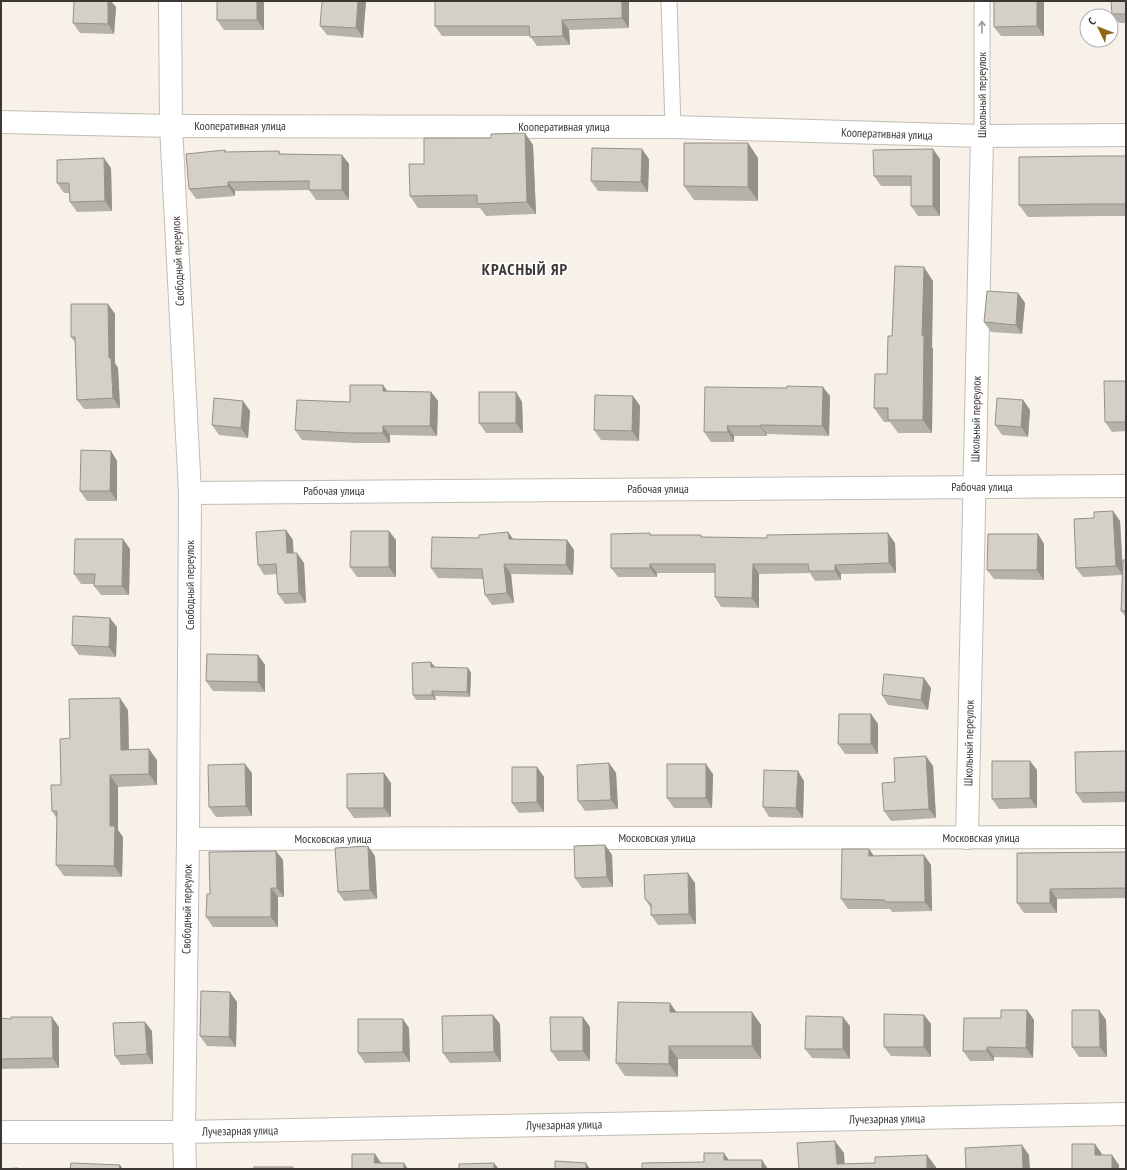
<svg xmlns="http://www.w3.org/2000/svg" width="1127" height="1170" viewBox="0 0 1127 1170" font-family="'PT Sans Narrow',sans-serif">
	<style>
		.lines { fill: none; stroke-linecap: round; stroke-linejoin: round }
		.service-casing { stroke: #c2bdb5; stroke-width: 17 }
		.minor-casing { stroke: #c2bdb5; stroke-width: 24 }
		.service { stroke: #fff; stroke-width: 15 }
		.minor { stroke: #fff; stroke-width: 22 }
		.wall { fill: #b6b2ab }
		.shaded-wall { fill: #94918b }
		.building { fill: #d4cfc7; stroke: #94918b }
		.oneway { stroke: #9c9b9a }
		.labels { text-anchor: middle; stroke-width: 3; stroke-linejoin: round; paint-order: stroke }
		.street-label { font-size: 12px; fill: #3a3734; stroke: #fff }
		.district-label { font-size: 16px; font-weight: bold; letter-spacing: 1px; fill: #3a3734; stroke: #fff }
	</style>
	<rect width="100%" height="100%" fill="#f7f1e9"/>
	<g class="lines">
		<defs>
			<g id="service">
				<path d="M 669,1 L 673,127"/>
				<path d="M 982,136 L 982,1"/>
			</g>
			<g id="minor">
				<path d="M 170,1 L 171,126 L 190,493 L 188,839 L 184,1132 L 185,1169"/>
				<path d="M 1,122 L 171,126 L 673,127 L 982,136 L 1126,135"/>
				<path d="M 190,493 L 1126,486"/>
				<path d="M 967,838 L 982,136"/>
				<path d="M 188,839 L 1126,837"/>
				<path d="M 1,1132 L 184,1132 L 1126,1114"/>
			</g>
		</defs>
		<use href="#service" class="service-casing"/>
		<use href="#minor" class="minor-casing"/>
		<use href="#service" class="service"/>
		<use href="#minor" class="minor"/>
	</g>
	<g class="wall">
		<path d="M 264,1 L 264,30 L 224,30 L 217,20 Z"/>
		<path d="M 366,1 L 363,38 L 327,35 L 320,26 Z"/>
		<path d="M 435,1 L 629,1 L 629,28 L 569,30 L 570,45 L 537,46 L 530,36 L 442,36 L 435,26 Z"/>
		<path d="M 994,1 L 1044,1 L 1044,36 L 1001,36 L 994,27 Z"/>
		<path d="M 1126,1 L 1126,23 L 1119,23 L 1112,14 Z"/>
		<path d="M 116,7 L 114,34 L 80,33 L 73,23 Z"/>
		<path d="M 748,143 L 758,158 L 758,201 L 694,200 L 684,186 Z"/>
		<path d="M 533,145 L 536,214 L 486,216 L 480,208 L 418,208 L 410,196 L 424,164 Z"/>
		<path d="M 225,150 L 226,152 L 279,151 L 281,154 L 342,155 L 349,164 L 349,200 L 316,200 L 309,190 L 235,191 L 235,196 L 196,199 L 189,189 Z"/>
		<path d="M 1126,156 L 1126,216 L 1101,216 L 1028,217 L 1019,205 Z"/>
		<path d="M 649,159 L 648,192 L 598,191 L 591,181 Z"/>
		<path d="M 940,159 L 940,216 L 918,216 L 911,206 L 911,186 L 881,186 L 874,176 Z"/>
		<path d="M 111,168 L 112,211 L 77,212 L 70,202 L 70,193 L 64,193 L 57,183 Z"/>
		<path d="M 933,281 L 932,347 L 933,349 L 932,433 L 898,433 L 890,422 L 884,422 L 874,408 L 887,374 L 892,336 Z"/>
		<path d="M 1018,293 L 1025,303 L 1022,334 L 991,332 L 984,322 Z"/>
		<path d="M 108,304 L 115,314 L 115,363 L 118,368 L 120,408 L 84,409 L 77,400 L 75,342 L 71,337 Z"/>
		<path d="M 1126,381 L 1126,431 L 1112,432 L 1105,422 Z"/>
		<path d="M 383,385 L 387,391 L 431,392 L 438,401 L 437,436 L 390,435 L 390,443 L 357,443 L 302,440 L 295,430 Z"/>
		<path d="M 516,392 L 522,402 L 523,433 L 486,433 L 479,423 Z"/>
		<path d="M 633,396 L 640,406 L 639,441 L 601,440 L 594,430 Z"/>
		<path d="M 830,396 L 829,436 L 767,434 L 767,436 L 734,436 L 734,442 L 711,442 L 704,432 Z"/>
		<path d="M 1023,400 L 1030,410 L 1028,437 L 1002,435 L 995,425 Z"/>
		<path d="M 243,401 L 250,411 L 248,438 L 219,435 L 212,425 Z"/>
		<path d="M 111,451 L 117,461 L 117,501 L 87,501 L 80,491 Z"/>
		<path d="M 1113,511 L 1120,521 L 1123,573 L 1126,560 L 1126,617 L 1121,611 L 1122,575 L 1083,577 L 1076,568 L 1094,518 Z"/>
		<path d="M 286,530 L 293,540 L 293,553 L 304,563 L 306,603 L 285,604 L 278,594 L 277,574 L 264,575 L 258,565 Z"/>
		<path d="M 508,532 L 513,539 L 567,540 L 574,550 L 573,575 L 511,574 L 514,603 L 492,605 L 485,595 L 483,579 L 438,578 L 431,568 L 479,538 Z"/>
		<path d="M 1038,534 L 1044,544 L 1044,580 L 994,579 L 987,570 Z"/>
		<path d="M 652,535 L 701,535 L 702,537 L 895,543 L 896,573 L 841,574 L 841,580 L 815,581 L 810,573 L 759,574 L 759,608 L 721,607 L 715,597 L 715,573 L 657,573 L 657,577 L 618,577 L 611,568 Z"/>
		<path d="M 396,540 L 396,577 L 357,577 L 350,567 Z"/>
		<path d="M 130,549 L 129,595 L 101,595 L 94,586 L 94,584 L 81,584 L 74,574 Z"/>
		<path d="M 117,627 L 116,657 L 79,655 L 72,645 Z"/>
		<path d="M 258,655 L 265,665 L 265,692 L 213,691 L 206,681 Z"/>
		<path d="M 435,668 L 468,668 L 471,673 L 470,697 L 435,696 L 436,700 L 416,700 L 413,695 Z"/>
		<path d="M 931,688 L 928,710 L 888,705 L 882,695 Z"/>
		<path d="M 128,710 L 129,749 L 157,760 L 157,785 L 118,787 L 118,830 L 123,837 L 122,877 L 64,876 L 56,865 L 57,819 L 52,811 L 61,785 L 70,738 Z"/>
		<path d="M 871,714 L 878,724 L 878,754 L 845,754 L 838,744 Z"/>
		<path d="M 1126,744 L 1126,802 L 1083,803 L 1076,793 L 1126,751 Z"/>
		<path d="M 609,763 L 616,773 L 618,809 L 585,811 L 578,801 Z"/>
		<path d="M 933,766 L 936,818 L 891,821 L 884,811 L 895,782 Z"/>
		<path d="M 537,767 L 544,777 L 544,812 L 519,813 L 512,803 Z"/>
		<path d="M 1037,770 L 1037,808 L 999,809 L 992,799 Z"/>
		<path d="M 252,773 L 252,816 L 216,817 L 209,807 Z"/>
		<path d="M 384,773 L 391,783 L 391,817 L 354,818 L 347,808 Z"/>
		<path d="M 713,774 L 712,808 L 674,808 L 667,798 Z"/>
		<path d="M 804,781 L 803,818 L 769,817 L 763,807 Z"/>
		<path d="M 605,845 L 612,855 L 613,887 L 582,888 L 575,878 Z"/>
		<path d="M 869,849 L 874,856 L 924,855 L 931,865 L 932,911 L 892,912 L 890,909 L 848,909 L 841,899 Z"/>
		<path d="M 276,851 L 283,860 L 284,897 L 278,897 L 278,927 L 213,927 L 206,917 L 210,894 Z"/>
		<path d="M 1126,852 L 1126,898 L 1057,899 L 1057,913 L 1024,913 L 1017,903 Z"/>
		<path d="M 375,856 L 377,899 L 344,901 L 338,892 Z"/>
		<path d="M 695,883 L 696,924 L 658,925 L 651,915 L 651,908 L 645,899 Z"/>
		<path d="M 237,1002 L 236,1047 L 207,1046 L 200,1036 Z"/>
		<path d="M 670,1003 L 676,1012 L 752,1012 L 761,1025 L 761,1059 L 678,1059 L 678,1077 L 625,1076 L 616,1063 Z"/>
		<path d="M 1027,1010 L 1034,1020 L 1033,1058 L 994,1057 L 994,1061 L 970,1061 L 963,1051 L 1001,1018 Z"/>
		<path d="M 1099,1010 L 1106,1020 L 1107,1057 L 1079,1057 L 1072,1047 Z"/>
		<path d="M 924,1015 L 931,1024 L 931,1057 L 891,1056 L 884,1047 Z"/>
		<path d="M 1,1018 L 59,1027 L 59,1068 L 1,1069 Z"/>
		<path d="M 500,1024 L 501,1062 L 450,1063 L 443,1053 Z"/>
		<path d="M 850,1026 L 850,1059 L 812,1058 L 805,1049 Z"/>
		<path d="M 590,1027 L 590,1061 L 558,1061 L 551,1051 Z"/>
		<path d="M 409,1028 L 410,1062 L 365,1063 L 358,1053 Z"/>
		<path d="M 152,1031 L 153,1064 L 121,1065 L 115,1056 Z"/>
	</g>
	<g class="shaded-wall">
		<path d="M 108,1 L 111,1 L 116,7 L 114,34 L 108,24 Z"/>
		<path d="M 257,1 L 264,1 L 264,30 L 257,20 Z"/>
		<path d="M 358,1 L 366,1 L 363,38 L 356,28 Z"/>
		<path d="M 622,1 L 629,1 L 629,28 L 622,18 Z"/>
		<path d="M 1037,1 L 1044,1 L 1044,36 L 1037,26 Z"/>
		<path d="M 562,20 L 569,30 L 570,45 L 563,36 Z"/>
		<path d="M 525,133 L 533,145 L 536,214 L 527,202 Z"/>
		<path d="M 748,143 L 758,158 L 758,201 L 748,187 Z"/>
		<path d="M 642,149 L 649,159 L 648,192 L 641,182 Z"/>
		<path d="M 933,149 L 940,159 L 940,216 L 933,206 Z"/>
		<path d="M 342,155 L 349,164 L 349,200 L 342,190 Z"/>
		<path d="M 104,158 L 111,168 L 112,211 L 105,201 Z"/>
		<path d="M 228,182 L 235,191 L 235,196 L 228,186 Z"/>
		<path d="M 924,267 L 933,281 L 932,347 L 933,349 L 932,433 L 923,420 L 922,336 Z"/>
		<path d="M 1018,293 L 1025,303 L 1022,334 L 1016,325 Z"/>
		<path d="M 108,304 L 115,314 L 115,363 L 118,368 L 120,408 L 113,398 L 109,358 Z"/>
		<path d="M 383,385 L 390,395 L 383,391 Z"/>
		<path d="M 823,387 L 830,396 L 829,436 L 822,426 Z"/>
		<path d="M 431,392 L 438,401 L 437,436 L 430,426 Z"/>
		<path d="M 516,392 L 522,402 L 523,433 L 516,423 Z"/>
		<path d="M 633,396 L 640,406 L 639,441 L 632,431 Z"/>
		<path d="M 1023,400 L 1030,410 L 1028,437 L 1021,427 Z"/>
		<path d="M 243,401 L 250,411 L 248,438 L 241,428 Z"/>
		<path d="M 760,425 L 767,434 L 767,436 L 760,426 Z"/>
		<path d="M 383,426 L 390,435 L 390,443 L 383,433 Z"/>
		<path d="M 727,426 L 734,436 L 734,442 L 728,432 Z"/>
		<path d="M 111,451 L 117,461 L 117,501 L 110,491 Z"/>
		<path d="M 1113,511 L 1120,521 L 1123,575 L 1116,566 Z"/>
		<path d="M 286,530 L 293,540 L 294,563 L 287,553 Z"/>
		<path d="M 389,531 L 396,540 L 396,577 L 389,567 Z"/>
		<path d="M 508,532 L 515,542 L 509,539 Z"/>
		<path d="M 888,533 L 895,543 L 896,573 L 889,563 Z"/>
		<path d="M 1038,534 L 1044,544 L 1044,580 L 1037,570 Z"/>
		<path d="M 123,539 L 130,549 L 129,595 L 122,586 Z"/>
		<path d="M 567,540 L 574,550 L 573,575 L 566,565 Z"/>
		<path d="M 297,553 L 304,563 L 306,603 L 299,593 Z"/>
		<path d="M 504,564 L 511,574 L 514,603 L 507,593 Z"/>
		<path d="M 650,564 L 657,573 L 657,577 L 650,568 Z"/>
		<path d="M 753,564 L 759,574 L 759,608 L 752,598 Z"/>
		<path d="M 835,565 L 841,574 L 841,580 L 835,571 Z"/>
		<path d="M 110,618 L 117,627 L 116,657 L 109,647 Z"/>
		<path d="M 258,655 L 265,665 L 265,692 L 258,682 Z"/>
		<path d="M 431,662 L 435,667 L 431,667 Z"/>
		<path d="M 468,668 L 471,673 L 470,697 L 467,692 Z"/>
		<path d="M 924,678 L 931,688 L 928,710 L 921,700 Z"/>
		<path d="M 432,691 L 435,696 L 436,700 L 432,695 Z"/>
		<path d="M 120,698 L 128,710 L 129,761 L 121,750 Z"/>
		<path d="M 871,714 L 878,724 L 878,754 L 871,744 Z"/>
		<path d="M 149,749 L 157,760 L 157,785 L 149,774 Z"/>
		<path d="M 926,756 L 933,766 L 936,818 L 929,809 Z"/>
		<path d="M 1030,761 L 1037,770 L 1037,808 L 1030,798 Z"/>
		<path d="M 609,763 L 616,773 L 618,809 L 611,800 Z"/>
		<path d="M 245,764 L 252,773 L 252,816 L 246,806 Z"/>
		<path d="M 706,764 L 713,774 L 712,808 L 706,798 Z"/>
		<path d="M 537,767 L 544,777 L 544,812 L 537,802 Z"/>
		<path d="M 798,771 L 804,781 L 803,818 L 796,808 Z"/>
		<path d="M 384,773 L 391,783 L 391,817 L 384,808 Z"/>
		<path d="M 110,775 L 118,787 L 118,830 L 123,837 L 122,877 L 114,866 L 110,826 Z"/>
		<path d="M 605,845 L 612,855 L 613,887 L 607,877 Z"/>
		<path d="M 368,846 L 375,856 L 377,899 L 370,890 Z"/>
		<path d="M 869,849 L 876,859 L 869,856 Z"/>
		<path d="M 276,851 L 283,860 L 284,897 L 277,888 Z"/>
		<path d="M 924,855 L 931,865 L 932,911 L 925,902 Z"/>
		<path d="M 688,873 L 695,883 L 696,924 L 689,914 Z"/>
		<path d="M 271,888 L 278,897 L 278,927 L 271,917 Z"/>
		<path d="M 1050,889 L 1057,899 L 1057,913 L 1050,903 Z"/>
		<path d="M 230,992 L 237,1002 L 236,1047 L 229,1037 Z"/>
		<path d="M 670,1003 L 679,1016 L 670,1012 Z"/>
		<path d="M 1027,1010 L 1034,1020 L 1033,1058 L 1026,1048 Z"/>
		<path d="M 1099,1010 L 1106,1020 L 1107,1057 L 1100,1047 Z"/>
		<path d="M 752,1012 L 761,1025 L 761,1059 L 752,1046 Z"/>
		<path d="M 493,1015 L 500,1024 L 501,1062 L 494,1052 Z"/>
		<path d="M 924,1015 L 931,1024 L 931,1057 L 924,1047 Z"/>
		<path d="M 52,1017 L 59,1027 L 59,1068 L 53,1058 Z"/>
		<path d="M 583,1017 L 590,1027 L 590,1061 L 583,1051 Z"/>
		<path d="M 843,1017 L 850,1026 L 850,1059 L 843,1049 Z"/>
		<path d="M 403,1019 L 409,1028 L 410,1062 L 403,1052 Z"/>
		<path d="M 145,1022 L 152,1031 L 153,1064 L 147,1054 Z"/>
		<path d="M 669,1046 L 678,1059 L 678,1077 L 669,1064 Z"/>
		<path d="M 987,1047 L 994,1057 L 994,1061 L 987,1051 Z"/>
		<path d="M 835,1141 L 844,1153 L 845,1169 L 837,1164 Z"/>
		<path d="M 1095,1144 L 1102,1154 L 1102,1165 L 1095,1155 Z"/>
		<path d="M 1022,1145 L 1029,1155 L 1030,1169 L 1023,1169 Z"/>
		<path d="M 724,1153 L 731,1163 L 724,1160 Z"/>
		<path d="M 375,1154 L 382,1164 L 374,1163 Z"/>
		<path d="M 927,1155 L 936,1167 L 936,1169 L 927,1169 Z"/>
		<path d="M 1112,1155 L 1119,1165 L 1119,1169 L 1112,1169 Z"/>
		<path d="M 762,1160 L 768,1169 L 762,1169 Z"/>
		<path d="M 404,1163 L 408,1169 L 404,1169 Z"/>
		<path d="M 494,1163 L 499,1169 L 494,1169 Z"/>
		<path d="M 586,1163 L 590,1169 L 586,1169 Z"/>
		<path d="M 120,1165 L 123,1169 L 119,1169 Z"/>
	</g>
	<g class="building">
		<path d="M 74,1 L 108,1 L 108,24 L 73,23 Z"/>
		<rect x="217" y="1" width="40" height="19"/>
		<path d="M 322,1 L 358,1 L 356,28 L 320,26 Z"/>
		<path d="M 435,1 L 622,1 L 622,18 L 562,20 L 563,36 L 530,37 L 529,26 L 435,26 Z"/>
		<path d="M 994,1 L 1037,1 L 1037,26 L 994,27 Z"/>
		<path d="M 1111,1 L 1126,1 L 1126,14 L 1112,14 Z"/>
		<path d="M 525,133 L 527,202 L 477,204 L 477,195 L 410,196 L 409,164 L 424,164 L 424,138 L 491,138 L 491,134 Z"/>
		<path d="M 684,143 L 748,143 L 748,187 L 684,186 Z"/>
		<path d="M 592,148 L 642,149 L 641,182 L 591,181 Z"/>
		<path d="M 933,149 L 933,206 L 911,206 L 911,176 L 874,176 L 873,150 Z"/>
		<path d="M 225,150 L 225,152 L 279,151 L 279,154 L 342,155 L 342,190 L 309,190 L 309,181 L 228,182 L 228,186 L 189,189 L 186,154 Z"/>
		<path d="M 1096,156 L 1126,156 L 1126,204 L 1092,204 L 1019,205 L 1019,157 Z"/>
		<path d="M 104,158 L 105,201 L 70,202 L 69,183 L 57,183 L 57,160 Z"/>
		<path d="M 895,266 L 924,267 L 922,336 L 924,336 L 923,420 L 888,420 L 888,408 L 874,408 L 875,374 L 887,374 L 888,336 L 892,336 Z"/>
		<path d="M 987,291 L 1018,293 L 1016,325 L 984,322 Z"/>
		<path d="M 71,304 L 108,304 L 109,358 L 111,358 L 113,398 L 77,400 L 75,337 L 71,337 Z"/>
		<path d="M 1104,381 L 1126,381 L 1126,422 L 1105,422 Z"/>
		<path d="M 350,385 L 383,385 L 383,391 L 431,392 L 430,426 L 383,426 L 383,433 L 350,433 L 295,430 L 297,400 L 350,402 Z"/>
		<path d="M 787,386 L 823,387 L 822,426 L 760,425 L 760,426 L 727,426 L 728,432 L 704,432 L 705,387 L 787,388 Z"/>
		<rect x="479" y="392" width="37" height="31"/>
		<path d="M 595,395 L 633,396 L 632,431 L 594,430 Z"/>
		<path d="M 214,398 L 243,401 L 241,428 L 212,425 Z"/>
		<path d="M 997,398 L 1023,400 L 1021,427 L 995,425 Z"/>
		<path d="M 81,450 L 111,451 L 110,491 L 80,491 Z"/>
		<path d="M 1113,511 L 1116,566 L 1076,568 L 1074,519 L 1094,518 L 1094,512 Z"/>
		<path d="M 286,530 L 287,553 L 297,553 L 299,593 L 278,594 L 276,564 L 258,565 L 256,532 Z"/>
		<path d="M 351,531 L 389,531 L 389,567 L 350,567 Z"/>
		<path d="M 508,532 L 509,539 L 567,540 L 566,565 L 504,564 L 507,593 L 485,595 L 482,569 L 431,568 L 432,537 L 479,538 L 479,535 Z"/>
		<path d="M 650,533 L 650,535 L 701,535 L 701,537 L 767,538 L 767,535 L 888,533 L 889,563 L 835,565 L 835,571 L 809,571 L 808,564 L 753,564 L 752,598 L 715,597 L 715,564 L 650,564 L 650,568 L 611,568 L 611,534 Z"/>
		<path d="M 988,534 L 1038,534 L 1037,570 L 987,570 Z"/>
		<path d="M 75,539 L 123,539 L 122,586 L 94,586 L 95,574 L 74,574 Z"/>
		<path d="M 1123,560 L 1126,560 L 1126,611 L 1121,611 Z"/>
		<path d="M 73,616 L 110,618 L 109,647 L 72,645 Z"/>
		<path d="M 207,654 L 258,655 L 258,682 L 206,681 Z"/>
		<path d="M 431,662 L 431,667 L 468,668 L 467,692 L 432,691 L 432,695 L 413,695 L 412,663 Z"/>
		<path d="M 884,674 L 924,678 L 921,700 L 882,695 Z"/>
		<path d="M 120,698 L 121,750 L 149,749 L 149,774 L 110,775 L 110,826 L 115,826 L 114,866 L 56,865 L 57,811 L 52,811 L 51,785 L 61,785 L 60,739 L 70,738 L 69,699 Z"/>
		<path d="M 839,714 L 871,714 L 871,744 L 838,744 Z"/>
		<path d="M 1126,744 L 1126,792 L 1076,793 L 1075,752 L 1126,751 Z"/>
		<path d="M 926,756 L 929,809 L 884,811 L 882,783 L 895,782 L 894,758 Z"/>
		<path d="M 992,761 L 1030,761 L 1030,798 L 992,799 Z"/>
		<path d="M 609,763 L 611,800 L 578,801 L 577,765 Z"/>
		<path d="M 245,764 L 246,806 L 209,807 L 208,765 Z"/>
		<rect x="667" y="764" width="39" height="34"/>
		<path d="M 512,767 L 537,767 L 537,802 L 512,803 Z"/>
		<path d="M 764,770 L 798,771 L 796,808 L 763,807 Z"/>
		<path d="M 384,773 L 384,808 L 347,808 L 347,774 Z"/>
		<path d="M 605,845 L 607,877 L 575,878 L 574,846 Z"/>
		<path d="M 368,846 L 370,890 L 338,892 L 335,848 Z"/>
		<path d="M 842,849 L 869,849 L 869,856 L 924,855 L 925,902 L 885,902 L 885,900 L 841,899 Z"/>
		<path d="M 276,851 L 277,888 L 271,888 L 271,917 L 206,917 L 207,894 L 210,894 L 209,852 Z"/>
		<path d="M 1126,852 L 1126,888 L 1050,889 L 1050,903 L 1017,903 L 1017,853 Z"/>
		<path d="M 688,873 L 689,914 L 651,915 L 651,904 L 645,899 L 644,875 Z"/>
		<path d="M 201,991 L 230,992 L 229,1037 L 200,1036 Z"/>
		<path d="M 618,1002 L 670,1003 L 670,1012 L 752,1012 L 752,1046 L 669,1046 L 669,1064 L 616,1063 Z"/>
		<path d="M 1001,1010 L 1027,1010 L 1026,1048 L 987,1047 L 987,1051 L 963,1051 L 964,1018 L 1001,1018 Z"/>
		<path d="M 1072,1010 L 1099,1010 L 1100,1047 L 1072,1047 Z"/>
		<path d="M 884,1014 L 924,1015 L 924,1047 L 884,1047 Z"/>
		<path d="M 493,1015 L 494,1052 L 443,1053 L 442,1016 Z"/>
		<path d="M 806,1016 L 843,1017 L 843,1049 L 805,1049 Z"/>
		<path d="M 11,1017 L 52,1017 L 53,1058 L 1,1059 L 1,1018 L 11,1019 Z"/>
		<path d="M 550,1017 L 583,1017 L 583,1051 L 551,1051 Z"/>
		<path d="M 358,1019 L 403,1019 L 403,1052 L 358,1053 Z"/>
		<path d="M 145,1022 L 147,1054 L 115,1056 L 113,1023 Z"/>
		<path d="M 835,1141 L 837,1164 L 875,1163 L 875,1157 L 927,1155 L 927,1169 L 799,1169 L 797,1143 Z"/>
		<path d="M 1072,1144 L 1095,1144 L 1095,1155 L 1112,1155 L 1112,1169 L 1072,1169 Z"/>
		<path d="M 1022,1145 L 1023,1169 L 966,1169 L 965,1148 Z"/>
		<path d="M 704,1153 L 724,1153 L 724,1160 L 762,1160 L 762,1169 L 642,1169 L 642,1163 L 704,1162 Z"/>
		<path d="M 352,1154 L 375,1154 L 374,1163 L 404,1163 L 404,1169 L 352,1169 Z"/>
		<path d="M 555,1161 L 586,1163 L 586,1169 L 555,1169 Z"/>
		<path d="M 71,1163 L 120,1165 L 119,1169 L 70,1169 Z"/>
		<path d="M 494,1163 L 494,1169 L 459,1169 L 459,1164 Z"/>
		<rect x="254" y="1167" width="39" height="2"/>
		<path d="M 18,1168 L 18,1169 L 1,1169 Z"/>
	</g>
	<defs><path id="oneway-shaft" d="M-6 0H5M1.5-3L5.5 0L1.5 3" fill="none" stroke-width="1.6" stroke-linecap="round" stroke-linejoin="round"/></defs>
	<use class="oneway" href="#oneway-shaft" transform="translate(982 27) rotate(-90)"/>
	<g class="labels">
		<g class="street-label">
			<text transform="translate(982 95) rotate(-90)" y="4">Школьный переулок</text>
			<text x="240" y="130">Кооперативная улица</text>
			<text x="564" y="131">Кооперативная улица</text>
			<text transform="translate(887 134) rotate(2)" y="4">Кооперативная улица</text>
			<text transform="translate(178 261) rotate(-93)" y="4">Свободный переулок</text>
			<text transform="translate(976 419) rotate(-89)" y="4">Школьный переулок</text>
			<text x="982" y="491">Рабочая улица</text>
			<text x="658" y="493">Рабочая улица</text>
			<text x="334" y="495">Рабочая улица</text>
			<text transform="translate(190 585) rotate(-90)" y="4">Свободный переулок</text>
			<text transform="translate(969 743) rotate(-89)" y="4">Школьный переулок</text>
			<text x="657" y="842">Московская улица</text>
			<text x="981" y="842">Московская улица</text>
			<text x="333" y="843">Московская улица</text>
			<text transform="translate(187 909) rotate(-89)" y="4">Свободный переулок</text>
			<text transform="translate(887 1119) rotate(-1)" y="4">Лучезарная улица</text>
			<text transform="translate(564 1125) rotate(-1)" y="4">Лучезарная улица</text>
			<text transform="translate(240 1131) rotate(-1)" y="4">Лучезарная улица</text>
		</g>
		<g class="district-label">
			<text x="525" y="275">КРАСНЫЙ ЯР</text>
		</g>
	</g>
	<rect width="1127" height="1170" fill="none" stroke="#3a3734" stroke-width="4"/>
	<g transform="translate(1099 28) rotate(313)"><circle r="19" fill="#ffffff" stroke="#b0afae"/>
	<path d="M0-3L7 15L0 10L-7 15Z" fill="#916710"/>
	<text y="-6" font-size="11" font-weight="bold" text-anchor="middle" fill="#3a3734">С</text>
	</g>
</svg>
